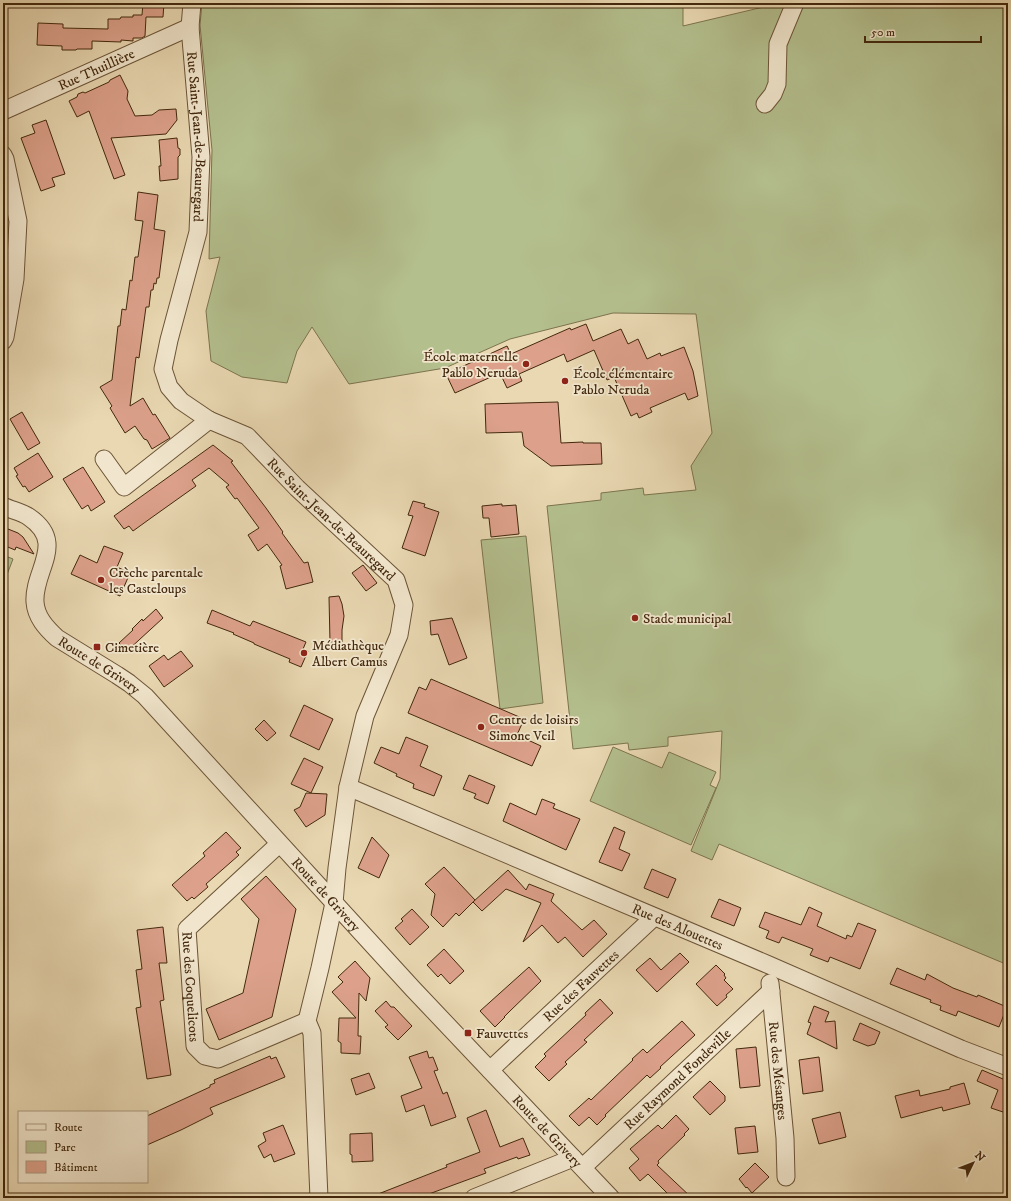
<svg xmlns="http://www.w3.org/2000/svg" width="1011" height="1201" viewBox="0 0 1011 1201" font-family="'IM FELL DW Pica',serif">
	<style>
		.green { fill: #b4bf8e; stroke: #7c744e }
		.building { fill: #dda18b; stroke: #43280d }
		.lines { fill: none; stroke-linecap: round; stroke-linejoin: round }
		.minor-casing { stroke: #6c5436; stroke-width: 19 }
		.minor { stroke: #f1e6cd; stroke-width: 17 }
		.poi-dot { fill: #8f2418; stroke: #f1e6cd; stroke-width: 1.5 }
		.labels { text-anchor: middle; stroke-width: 3.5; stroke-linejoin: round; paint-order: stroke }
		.street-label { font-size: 14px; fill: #43280d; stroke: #f1e6cd }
		.poi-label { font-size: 14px; fill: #43280d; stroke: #f1e6cd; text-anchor: start }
	</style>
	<rect width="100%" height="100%" fill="#e9d8b2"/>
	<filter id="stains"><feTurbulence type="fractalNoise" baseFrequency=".005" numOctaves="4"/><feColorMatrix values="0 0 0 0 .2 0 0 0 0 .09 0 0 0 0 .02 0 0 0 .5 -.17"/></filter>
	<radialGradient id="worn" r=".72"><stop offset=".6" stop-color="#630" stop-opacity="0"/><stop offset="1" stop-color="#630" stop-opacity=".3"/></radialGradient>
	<g class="green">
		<path d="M 202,3 L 683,3 L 683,26 L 772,5 L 773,3 L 1008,3 L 1008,965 L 719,844 L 712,860 L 691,851 L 720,779 L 722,731 L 668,737 L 668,746 L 629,750 L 628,743 L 573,749 L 547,506 L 601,500 L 601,493 L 643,488 L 644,495 L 696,490 L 691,466 L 712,433 L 696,314 L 613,313 L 510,339 L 445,368 L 349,384 L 312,327 L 297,351 L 287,383 L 242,377 L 211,361 L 206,311 L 220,257 L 209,259 L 212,150 L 200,25 Z"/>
		<path d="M 526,536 L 543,703 L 500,709 L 481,540 Z"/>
		<path d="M 3,555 L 13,559 L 3,585 Z"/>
		<path d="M 613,747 L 662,768 L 669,752 L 716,772 L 710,785 L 716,788 L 691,845 L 590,801 Z"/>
	</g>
	<g class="building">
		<path d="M 143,3 L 164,3 L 163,17 L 146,17 L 145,36 L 142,38 L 133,38 L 133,41 L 121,40 L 121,42 L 92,41 L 92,49 L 77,49 L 76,50 L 62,50 L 62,46 L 37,45 L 38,23 L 63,24 L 63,28 L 108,29 L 108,19 L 120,19 L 121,17 L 133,17 L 133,15 L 142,15 Z"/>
		<path d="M 120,75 L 128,91 L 127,99 L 135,116 L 152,115 L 159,110 L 176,109 L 177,120 L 166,134 L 111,138 L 125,175 L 114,179 L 89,111 L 77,117 L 69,101 L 77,97 L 78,94 L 83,92 L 85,93 L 109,82 L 110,80 Z"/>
		<path d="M 46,120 L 65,174 L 52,178 L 55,186 L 41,191 L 21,138 L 35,133 L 32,125 Z"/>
		<path d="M 177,138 L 178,148 L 180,149 L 180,155 L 178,157 L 178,179 L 160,181 L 159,166 L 161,166 L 159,140 Z"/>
		<path d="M 138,192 L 158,195 L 154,229 L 165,231 L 159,278 L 157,278 L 156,284 L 154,283 L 153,290 L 151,290 L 149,307 L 146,307 L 139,358 L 136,357 L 130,406 L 143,398 L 153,415 L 155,414 L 170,438 L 152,449 L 147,440 L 144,439 L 135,426 L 125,433 L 110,408 L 112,406 L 100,387 L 112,380 L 118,326 L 120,326 L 122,309 L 126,310 L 130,280 L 132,281 L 135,257 L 138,257 L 143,221 L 135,220 Z"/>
		<path d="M 586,324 L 593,341 L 621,329 L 628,344 L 638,339 L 647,359 L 660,353 L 661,356 L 684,347 L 693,371 L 698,396 L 688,400 L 685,393 L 650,408 L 652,412 L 639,418 L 637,413 L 631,416 L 614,377 L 607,380 L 594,350 L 567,362 L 564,354 L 519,374 L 522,381 L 507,388 L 500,373 L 455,393 L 446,374 L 507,346 L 511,354 L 570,328 L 571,330 Z"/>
		<path d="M 558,402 L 561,443 L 583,442 L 583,443 L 601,443 L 602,464 L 551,466 L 524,446 L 522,432 L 486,433 L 485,404 Z"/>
		<path d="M 22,412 L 40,443 L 28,450 L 10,419 Z"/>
		<path d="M 213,445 L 233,461 L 231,462 L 266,508 L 283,532 L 282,533 L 304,563 L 308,562 L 313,582 L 286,589 L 280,566 L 282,565 L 267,544 L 258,551 L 248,535 L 259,528 L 237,498 L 235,499 L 226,487 L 229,485 L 209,468 L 192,480 L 196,486 L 151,518 L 133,531 L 129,526 L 124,529 L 114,516 Z"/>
		<path d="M 38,453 L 53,477 L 29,492 L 25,486 L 23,487 L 16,476 L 18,475 L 14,468 Z"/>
		<path d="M 83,467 L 105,502 L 91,511 L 88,505 L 82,509 L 63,479 Z"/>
		<path d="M 413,501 L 425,504 L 424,507 L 439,512 L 425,556 L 402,548 L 413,516 L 408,515 Z"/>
		<path d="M 502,504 L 502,506 L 516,505 L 519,534 L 491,537 L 489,518 L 483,518 L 482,506 Z"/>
		<path d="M 3,527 L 18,533 L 23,537 L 34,554 L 16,547 L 15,550 L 3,545 Z"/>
		<path d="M 104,546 L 123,553 L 117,567 L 130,573 L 120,596 L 71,574 L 80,555 L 97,563 Z"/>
		<path d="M 363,565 L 377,583 L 366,591 L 352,573 Z"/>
		<path d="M 339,596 L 342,604 L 344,616 L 342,630 L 342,642 L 330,642 L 329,597 Z"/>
		<path d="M 156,609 L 163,618 L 127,651 L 119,643 L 133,630 L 132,629 L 142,619 L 143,621 Z"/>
		<path d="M 212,610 L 250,626 L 253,621 L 306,642 L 303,649 L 308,651 L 301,667 L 289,662 L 290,659 L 254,644 L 254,643 L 233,634 L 234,633 L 207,623 Z"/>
		<path d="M 452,618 L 467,658 L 449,665 L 438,634 L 431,635 L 430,621 Z"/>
		<path d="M 181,651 L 193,666 L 164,687 L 149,666 L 164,655 L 168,660 Z"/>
		<path d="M 431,679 L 524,719 L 517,735 L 541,746 L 532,766 L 408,713 L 419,687 L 426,690 Z"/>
		<path d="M 304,705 L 333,719 L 319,750 L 290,736 Z"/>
		<path d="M 264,720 L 276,733 L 267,741 L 255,729 Z"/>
		<path d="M 406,737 L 428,746 L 420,766 L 442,776 L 434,796 L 413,788 L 414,784 L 396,776 L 397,774 L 374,763 L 381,747 L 399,754 Z"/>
		<path d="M 304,758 L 323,767 L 311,793 L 291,784 Z"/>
		<path d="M 469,775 L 495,786 L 488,804 L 474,798 L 476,794 L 463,789 Z"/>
		<path d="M 306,793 L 327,794 L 325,815 L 306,827 L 294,810 L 300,807 Z"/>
		<path d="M 542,799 L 555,804 L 553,808 L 580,819 L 566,850 L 503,821 L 510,803 L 536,815 Z"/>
		<path d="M 614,827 L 625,832 L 619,849 L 630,854 L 622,871 L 599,862 Z"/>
		<path d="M 226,832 L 241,848 L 236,852 L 239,855 L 206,884 L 208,887 L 194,899 L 192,897 L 187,901 L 172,885 L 205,856 L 203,853 Z"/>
		<path d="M 372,837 L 389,855 L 379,878 L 358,868 Z"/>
		<path d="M 444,867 L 475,900 L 459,916 L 456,913 L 443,927 L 431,915 L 435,894 L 425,884 Z"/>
		<path d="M 652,869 L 676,879 L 668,898 L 644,888 Z"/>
		<path d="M 508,870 L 526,890 L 529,884 L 554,894 L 551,901 L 582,930 L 594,920 L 607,934 L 583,957 L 565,937 L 558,943 L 542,925 L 523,942 L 541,903 L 506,889 L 482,911 L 473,902 Z"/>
		<path d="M 266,876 L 296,909 L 272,1017 L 219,1040 L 206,1009 L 243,993 L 259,919 L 241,899 Z"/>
		<path d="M 719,899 L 741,908 L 734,926 L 711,917 Z"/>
		<path d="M 809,907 L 822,913 L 817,926 L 846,939 L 847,935 L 852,937 L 858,923 L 876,930 L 860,969 L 830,957 L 828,962 L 810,955 L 813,949 L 782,937 L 779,943 L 766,938 L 769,931 L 759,927 L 765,912 L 801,925 Z"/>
		<path d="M 412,909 L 429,927 L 410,945 L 395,928 L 403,921 L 401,919 Z"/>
		<path d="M 163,927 L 167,963 L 159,963 L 164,1000 L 160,1001 L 171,1075 L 147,1079 L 136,1008 L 141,1007 L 136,970 L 142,969 L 137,930 Z"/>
		<path d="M 444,949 L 464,971 L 450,984 L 441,974 L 438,977 L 427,965 Z"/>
		<path d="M 680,953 L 689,962 L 657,992 L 636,970 L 650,958 L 661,970 Z"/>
		<path d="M 355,961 L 370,978 L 366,1001 L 359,993 L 358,1036 L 361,1036 L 360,1054 L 341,1053 L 341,1043 L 338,1041 L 339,1018 L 356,1018 L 332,992 L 343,982 L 338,977 Z"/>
		<path d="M 716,965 L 725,974 L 724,975 L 726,978 L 724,980 L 733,989 L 726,995 L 727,997 L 717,1006 L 696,984 Z"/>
		<path d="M 529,967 L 541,981 L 510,1011 L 504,1017 L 505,1017 L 495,1027 L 480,1011 Z"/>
		<path d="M 897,968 L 925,980 L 927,974 L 953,988 L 977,997 L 978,995 L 1007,1007 L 999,1027 L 958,1011 L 956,1016 L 940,1010 L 941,1006 L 930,1002 L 931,1000 L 890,984 Z"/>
		<path d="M 600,999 L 613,1013 L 584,1040 L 587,1042 L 565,1062 L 567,1064 L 549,1081 L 535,1067 L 546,1056 L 544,1054 L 586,1015 L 585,1013 Z"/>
		<path d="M 386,1001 L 391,1007 L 394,1007 L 412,1026 L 398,1040 L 385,1027 L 388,1025 L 375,1011 Z"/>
		<path d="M 814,1006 L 829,1012 L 825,1022 L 835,1021 L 837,1049 L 807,1034 L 811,1023 L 808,1022 Z"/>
		<path d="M 682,1021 L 695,1035 L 660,1067 L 661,1068 L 650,1078 L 647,1075 L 605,1115 L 606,1116 L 597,1125 L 589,1117 L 579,1126 L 569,1116 L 589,1098 L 591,1100 L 633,1060 L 632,1059 L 643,1049 L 647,1053 Z"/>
		<path d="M 860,1023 L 880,1032 L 875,1044 L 868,1046 L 853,1040 Z"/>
		<path d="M 756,1047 L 760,1086 L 740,1088 L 736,1049 Z"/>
		<path d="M 427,1051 L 429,1058 L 433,1057 L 438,1070 L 434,1071 L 443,1094 L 447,1092 L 456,1117 L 431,1126 L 424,1105 L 406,1112 L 401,1096 L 422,1088 L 409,1057 Z"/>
		<path d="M 270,1056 L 271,1059 L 276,1057 L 285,1077 L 210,1108 L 213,1114 L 181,1130 L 147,1145 L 147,1116 L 210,1087 L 210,1085 L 215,1083 L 214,1080 Z"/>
		<path d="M 819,1057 L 823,1091 L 803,1094 L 799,1060 Z"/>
		<path d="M 982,1070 L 1003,1079 L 1004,1076 L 1008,1077 L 1008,1100 L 1003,1112 L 991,1108 L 998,1090 L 977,1081 Z"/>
		<path d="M 369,1073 L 375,1088 L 356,1095 L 351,1079 Z"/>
		<path d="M 710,1081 L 725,1096 L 725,1101 L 710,1115 L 693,1097 Z"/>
		<path d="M 964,1083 L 970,1104 L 943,1111 L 942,1107 L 901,1118 L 895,1096 L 919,1090 L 920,1096 L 950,1089 L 950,1087 Z"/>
		<path d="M 486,1110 L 500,1147 L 523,1138 L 530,1155 L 518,1159 L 517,1157 L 484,1169 L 486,1173 L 418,1198 L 368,1198 L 447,1167 L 446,1165 L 480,1152 L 467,1118 Z"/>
		<path d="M 840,1112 L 846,1137 L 819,1144 L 812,1119 Z"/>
		<path d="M 676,1115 L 689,1129 L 684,1134 L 685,1135 L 658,1161 L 659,1163 L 657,1165 L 692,1198 L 672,1198 L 648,1174 L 640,1181 L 629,1168 L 639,1159 L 630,1149 L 658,1125 L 662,1129 Z"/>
		<path d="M 283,1125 L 295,1154 L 274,1162 L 271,1154 L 264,1158 L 258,1146 L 266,1141 L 263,1133 Z"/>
		<path d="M 755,1126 L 758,1152 L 738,1154 L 735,1128 Z"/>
		<path d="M 372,1133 L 373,1161 L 352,1162 L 352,1155 L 350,1154 L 350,1134 Z"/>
		<path d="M 755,1163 L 769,1177 L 752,1193 L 747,1187 L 746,1188 L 739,1179 Z"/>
	</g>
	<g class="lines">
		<defs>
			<g id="minor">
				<path id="s1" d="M 192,3 L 190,27 L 201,157 L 198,232 L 169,340 L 163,369 L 169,387 L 181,401 L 209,420 L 247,436 L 297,488 L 396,580 L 404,605 L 399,635 L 365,716 L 348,787 L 337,868 L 334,903 L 320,968 L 307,1021 L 312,1033 L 319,1198"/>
				<path d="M 765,104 L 773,94 L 777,84 L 778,44 L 795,3"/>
				<path id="s2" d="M 3,111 L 190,27"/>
				<path d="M 3,155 L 5,159 L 18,221 L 15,279 L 5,337 L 3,341"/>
				<path d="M 104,459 L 124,487 L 209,420"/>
				<path id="s3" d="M 3,506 C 11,510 22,512 29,517 C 67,543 33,570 35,602 C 36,617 46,628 57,638 L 117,675 L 129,683 L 145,696 L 413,989 L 611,1198"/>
				<path id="s4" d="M 348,787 L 769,965 L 961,1049 L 1008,1067"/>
				<path id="s5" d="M 279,844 L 187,929 L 195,1046 L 205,1056 L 218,1059 L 307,1021"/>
				<path id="s6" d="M 770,983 L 785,1138 L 786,1177"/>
				<path id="s7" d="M 490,1070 L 654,917"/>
				<path id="s8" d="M 583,1167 L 771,991"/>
				<path d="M 474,1198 L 573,1158"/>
			</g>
		</defs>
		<use href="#minor" class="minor-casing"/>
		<use href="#minor" class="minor"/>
	</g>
	<g class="poi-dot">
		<circle cx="526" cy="364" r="4"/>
		<circle cx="565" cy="381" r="4"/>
		<circle cx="101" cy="580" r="4"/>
		<circle cx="635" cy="618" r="4"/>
		<rect x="93" y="643" width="8" height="8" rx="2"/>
		<circle cx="304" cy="653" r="4"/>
		<circle cx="481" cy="727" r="4"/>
		<rect x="464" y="1029" width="8" height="8" rx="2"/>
	</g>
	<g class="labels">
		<g class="street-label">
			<text dy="5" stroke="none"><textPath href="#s2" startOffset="102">Rue Thuillière</textPath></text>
			<text dy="5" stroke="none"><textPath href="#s1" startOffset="134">Rue Saint-Jean-de-Beauregard</textPath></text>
			<text dy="5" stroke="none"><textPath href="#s1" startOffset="602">Rue Saint-Jean-de-Beauregard</textPath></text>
			<text dy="5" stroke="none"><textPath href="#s3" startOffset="215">Route de Grivery</textPath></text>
			<text dy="5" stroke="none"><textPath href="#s3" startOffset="539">Route de Grivery</textPath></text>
			<text dy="5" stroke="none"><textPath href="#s4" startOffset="358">Rue des Alouettes</textPath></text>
			<text dy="5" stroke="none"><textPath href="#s7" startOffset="124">Rue des Fauvettes</textPath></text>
			<text dy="5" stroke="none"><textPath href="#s5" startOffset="183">Rue des Coquelicots</textPath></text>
			<text dy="5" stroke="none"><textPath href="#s6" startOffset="88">Rue des Mésanges</textPath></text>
			<text dy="5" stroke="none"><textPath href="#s8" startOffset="129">Rue Raymond Fondeville</textPath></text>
			<text dy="5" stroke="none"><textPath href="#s3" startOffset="863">Route de Grivery</textPath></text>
		</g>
		<g class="poi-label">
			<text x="518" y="361" text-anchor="end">École maternelle<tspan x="518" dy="16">Pablo Neruda</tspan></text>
			<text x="573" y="378">École élémentaire<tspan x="573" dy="16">Pablo Neruda</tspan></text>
			<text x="109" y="577">Crèche parentale<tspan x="109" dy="16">les Casteloups</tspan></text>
			<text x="643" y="623">Stade municipal</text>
			<text x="312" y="650">Médiathèque<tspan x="312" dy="16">Albert Camus</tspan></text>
			<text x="105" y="652">Cimetière</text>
			<text x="489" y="724">Centre de loisirs<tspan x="489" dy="16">Simone Veil</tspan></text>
			<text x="476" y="1038">Fauvettes</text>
		</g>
	</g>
	<rect width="1011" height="1201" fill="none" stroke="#e9d8b2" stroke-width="16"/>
	<rect x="4" y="4" width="1003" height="1193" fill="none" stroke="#43280d" stroke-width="2"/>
	<rect x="8" y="8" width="995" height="1185" fill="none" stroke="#43280d"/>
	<rect x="18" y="1111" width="130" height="72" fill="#f1e6cd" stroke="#ab9a80"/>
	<rect x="26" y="1124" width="20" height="6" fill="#f1e6cd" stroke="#ab9a80"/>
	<text x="54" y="1131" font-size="12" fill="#43280d">Route</text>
	<rect x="26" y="1141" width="20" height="12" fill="#b4bf8e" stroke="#ab9a80"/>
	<text x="54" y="1151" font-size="12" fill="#43280d">Parc</text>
	<rect x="26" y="1161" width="20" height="12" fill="#dda18b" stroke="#ab9a80"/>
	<text x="54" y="1171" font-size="12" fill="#43280d">Bâtiment</text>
	<g transform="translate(973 1163) rotate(47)" stroke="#f1e6cd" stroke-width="3" paint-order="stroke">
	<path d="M0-3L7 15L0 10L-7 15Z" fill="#43280d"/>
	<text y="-6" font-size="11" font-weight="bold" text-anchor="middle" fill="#43280d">N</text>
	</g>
	<path d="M865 36v6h116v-6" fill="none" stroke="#43280d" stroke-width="2"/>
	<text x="871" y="36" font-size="12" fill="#43280d" stroke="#f1e6cd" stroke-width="3" paint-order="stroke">50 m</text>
	<rect width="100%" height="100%" filter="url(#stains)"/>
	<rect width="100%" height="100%" fill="url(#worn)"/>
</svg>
